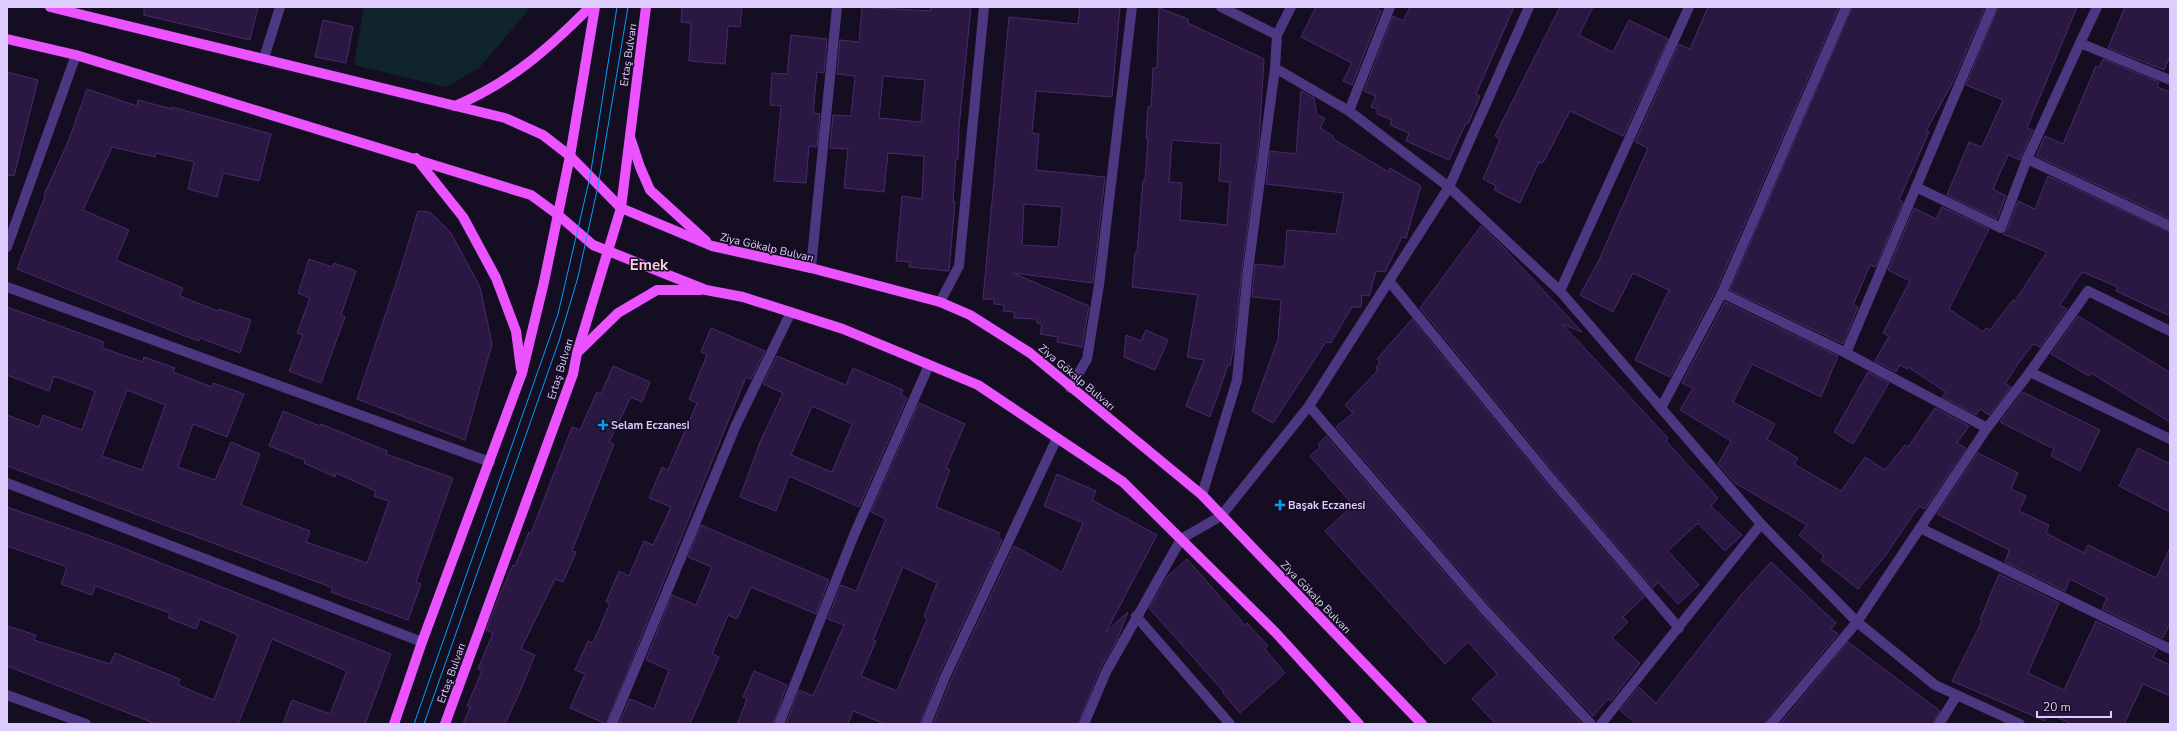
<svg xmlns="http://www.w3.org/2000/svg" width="2177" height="731" viewBox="0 0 2177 731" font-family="'Nunito Sans',sans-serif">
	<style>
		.green { fill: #10252b }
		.building { fill: #2b1842; stroke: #492a6e; fill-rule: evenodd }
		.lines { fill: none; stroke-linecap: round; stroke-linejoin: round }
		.minor { stroke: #4c3780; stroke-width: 10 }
		.major { stroke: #ea53ff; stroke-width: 10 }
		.tram { stroke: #00a0f7; stroke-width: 1 }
		.poi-dot { fill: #00a0f7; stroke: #150d21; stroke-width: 1.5 }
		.labels { text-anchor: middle; stroke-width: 3; stroke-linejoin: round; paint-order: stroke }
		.street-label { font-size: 11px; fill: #dfccff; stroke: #150d21 }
		.poi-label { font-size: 11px; font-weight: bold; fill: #dfccff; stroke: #150d21; text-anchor: start }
		.district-label { font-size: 15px; font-weight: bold; fill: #ffcee1; stroke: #150d21 }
	</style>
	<rect width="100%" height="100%" fill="#150d21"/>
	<path class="green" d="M 364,7 L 531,7 L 479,68 L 446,87 L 354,65 Z"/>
	<g class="building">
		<path d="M 144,7 L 258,7 L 250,40 L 144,15 Z"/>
		<path d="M 682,7 L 742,7 L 740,27 L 728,26 L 725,64 L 689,61 L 691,23 L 681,22 Z"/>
		<path d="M 862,7 L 930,11 L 931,7 L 971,7 L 959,127 L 958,159 L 956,159 L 953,202 L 955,202 L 949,271 L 909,267 L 910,262 L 896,261 L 902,196 L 922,199 L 924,156 L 888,153 L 884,192 L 844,188 L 848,149 L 830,148 L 833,115 L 851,116 L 855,76 L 837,74 L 840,40 L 859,42 ZM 883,76 L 925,80 L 921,122 L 879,118 Z"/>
		<path d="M 1080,7 L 1120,7 L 1112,97 L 1036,91 L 1032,133 L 1039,134 L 1036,170 L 1105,177 L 1093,283 L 1013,273 L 1089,306 L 1082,347 L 1057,342 L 1058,337 L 1040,334 L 1042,325 L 1037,323 L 1037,319 L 1014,318 L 1014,312 L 1003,311 L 1004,305 L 994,304 L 994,299 L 983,299 L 1009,17 L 1078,24 ZM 1024,204 L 1062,207 L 1058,247 L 1022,245 Z"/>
		<path d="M 1316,7 L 1373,7 L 1381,11 L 1352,85 L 1343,81 L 1352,63 L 1301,37 Z"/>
		<path d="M 1410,7 L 1514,7 L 1476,94 L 1480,96 L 1468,124 L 1466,123 L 1449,160 L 1406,141 L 1409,133 L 1390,125 L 1392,120 L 1377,114 L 1378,110 L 1371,107 L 1376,96 L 1364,91 L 1393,16 L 1403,21 Z"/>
		<path d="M 1560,7 L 1593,7 L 1579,35 L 1613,52 L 1629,20 L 1668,39 L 1623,136 L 1570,111 L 1544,161 L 1542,163 L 1539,162 L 1520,203 L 1494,190 L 1496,186 L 1483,179 L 1500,139 L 1495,136 Z"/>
		<path d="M 1708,7 L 1839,7 L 1716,290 L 1670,377 L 1635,360 L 1669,290 L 1633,273 L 1613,312 L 1580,295 L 1599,260 L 1648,148 L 1635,142 L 1679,44 L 1690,49 Z"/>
		<path d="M 1852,7 L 1985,7 L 1954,80 L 1926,131 L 1929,132 L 1899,200 L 1903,202 L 1877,264 L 1875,267 L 1870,265 L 1853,305 L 1858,307 L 1843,344 L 1730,290 Z"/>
		<path d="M 1998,7 L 2077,7 L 2027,128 L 2033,130 L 2020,160 L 2008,155 L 1993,189 L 2006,196 L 1997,219 L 1947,195 L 1969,142 L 1982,147 L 2003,100 L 1966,85 Z"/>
		<path d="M 2125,7 L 2170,7 L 2170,56 L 2164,70 L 2108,48 Z"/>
		<path d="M 1159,8 L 1188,19 L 1188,23 L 1264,59 L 1259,141 L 1242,269 L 1234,347 L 1230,366 L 1228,365 L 1210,417 L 1186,406 L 1204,360 L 1187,357 L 1198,295 L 1132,287 L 1135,253 L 1137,253 L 1143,181 L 1145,181 L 1148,138 L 1146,138 L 1148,107 L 1151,107 L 1153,68 L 1157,68 ZM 1172,140 L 1221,144 L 1219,181 L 1230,182 L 1227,225 L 1180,220 L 1182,183 L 1169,182 Z"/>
		<path d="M 323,20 L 353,27 L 346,63 L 315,57 Z"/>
		<path d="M 791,35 L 827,39 L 824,73 L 817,72 L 813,113 L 820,114 L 817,147 L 809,146 L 806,183 L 774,181 L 781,106 L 770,105 L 772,73 L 787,74 Z"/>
		<path d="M 2103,59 L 2159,82 L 2157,87 L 2170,92 L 2170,219 L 2036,156 L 2045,136 L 2063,144 L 2096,66 L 2099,68 Z"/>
		<path d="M 7,72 L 38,80 L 14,176 L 7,175 Z"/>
		<path d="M 87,89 L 137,106 L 138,100 L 172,109 L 172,107 L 271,134 L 259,181 L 223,173 L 217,197 L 188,189 L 194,162 L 156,153 L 155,157 L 112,147 L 83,210 L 129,230 L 116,260 L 183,288 L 180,296 L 218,311 L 219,309 L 251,320 L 240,353 L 200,338 L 199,341 L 185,336 L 17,269 L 45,196 L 44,195 L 68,142 Z"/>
		<path d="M 1301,91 L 1314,98 L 1317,115 L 1325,118 L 1320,128 L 1333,136 L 1333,139 L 1389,172 L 1390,168 L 1421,186 L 1406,238 L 1402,237 L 1385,272 L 1376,271 L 1369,296 L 1362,295 L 1361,307 L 1352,307 L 1331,343 L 1326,342 L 1273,423 L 1252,411 L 1278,339 L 1281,300 L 1252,297 L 1255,264 L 1284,267 L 1287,230 L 1336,234 L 1344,193 L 1266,184 L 1270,151 L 1296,154 Z"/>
		<path d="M 2048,176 L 2170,232 L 2170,316 L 2116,291 L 2118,287 L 2082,272 L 2060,305 L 2067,309 L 2040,347 L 2033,344 L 2018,364 L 2005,384 L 2011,387 L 1989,415 L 1980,409 L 1976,415 L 1942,397 L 1946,392 L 1908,367 L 1907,369 L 1900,365 L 1896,372 L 1875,361 L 1889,336 L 1883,333 L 1910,281 L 1888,270 L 1914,208 L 1936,219 L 1942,207 L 1989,229 L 1949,309 L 1983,332 L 1986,328 L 1990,330 L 2013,300 L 2015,301 L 2047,252 L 2003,234 L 2007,230 L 2018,201 L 2035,209 Z"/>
		<path d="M 418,211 L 430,212 L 451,233 L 480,287 L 492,344 L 465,440 L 357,399 L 399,274 Z"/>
		<path d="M 1481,226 L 1502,246 L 1582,332 L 1562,324 L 1668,438 L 1666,441 L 1718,498 L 1711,506 L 1742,535 L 1725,551 L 1698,523 L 1668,551 L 1699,585 L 1678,604 L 1658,582 L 1653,588 L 1558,477 L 1420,308 Z"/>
		<path d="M 309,259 L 332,267 L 334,263 L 356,271 L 341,315 L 345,317 L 321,383 L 289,371 L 303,335 L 297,333 L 310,298 L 298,293 Z"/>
		<path d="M 1725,302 L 1838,356 L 1821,397 L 1752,364 L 1733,402 L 1775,424 L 1767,439 L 1798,458 L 1794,464 L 1841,491 L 1865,457 L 1885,470 L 1905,445 L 1908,447 L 1935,408 L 1969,426 L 1957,443 L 1966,448 L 1925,509 L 1919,506 L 1885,556 L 1858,589 L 1821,560 L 1824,556 L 1799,535 L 1807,525 L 1735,483 L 1718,464 L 1731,441 L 1680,410 L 1693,388 L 1682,383 Z"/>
		<path d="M 7,307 L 104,342 L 102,348 L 143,362 L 144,357 L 175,368 L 173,372 L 212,387 L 213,383 L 244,394 L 227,437 L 193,424 L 178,467 L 215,480 L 231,442 L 260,454 L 241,505 L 310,531 L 306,542 L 367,563 L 389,501 L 374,496 L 376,491 L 336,473 L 335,477 L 304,463 L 305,460 L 269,446 L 283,411 L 320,426 L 321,424 L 387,451 L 386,454 L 453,478 L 416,582 L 421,584 L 408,620 L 331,592 L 333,588 L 7,466 L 7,415 L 39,427 L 43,415 L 82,430 L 95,391 L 54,376 L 49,391 L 7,375 ZM 127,390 L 165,405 L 142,470 L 102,456 Z"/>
		<path d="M 2078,316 L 2169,372 L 2170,370 L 2170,422 L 2091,373 L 2089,376 L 2051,354 Z"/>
		<path d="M 1412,319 L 1548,485 L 1644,597 L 1623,617 L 1628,622 L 1612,638 L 1640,663 L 1611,701 L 1608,699 L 1593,716 L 1489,605 L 1336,427 L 1353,413 L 1345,405 L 1378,370 L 1376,368 L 1380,362 L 1377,359 Z"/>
		<path d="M 711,328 L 765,351 L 751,379 L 746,377 L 606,724 L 570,708 L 585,674 L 575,670 L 588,641 L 593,643 L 610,603 L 606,602 L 619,571 L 629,576 L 644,541 L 653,545 L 671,507 L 649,498 L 662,467 L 668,470 L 697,403 L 689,399 L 707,355 L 701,352 Z"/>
		<path d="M 1146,330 L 1168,340 L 1155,370 L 1124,357 L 1126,335 L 1141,341 Z"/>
		<path d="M 777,356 L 846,385 L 853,368 L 903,390 L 901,395 L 907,398 L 859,507 L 789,476 L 776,511 L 740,497 L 760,442 L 783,393 L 763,384 ZM 812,406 L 852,424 L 832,472 L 791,455 Z"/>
		<path d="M 613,366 L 650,382 L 642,402 L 631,397 L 609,442 L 614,444 L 572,551 L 576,552 L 563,582 L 555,579 L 521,649 L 535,655 L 522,687 L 505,724 L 463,724 L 470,707 L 467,706 L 482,671 L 478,669 L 493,633 L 486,630 L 498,599 L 513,565 L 515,566 L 529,532 L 531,533 L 572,427 L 580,430 L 597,392 L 601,394 Z"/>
		<path d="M 1868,372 L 1889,383 L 1853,444 L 1834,432 Z"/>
		<path d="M 2023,392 L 2100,430 L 2080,471 L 2051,456 L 2054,449 L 2000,422 Z"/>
		<path d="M 919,403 L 965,424 L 946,468 L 950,470 L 936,507 L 1000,533 L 998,537 L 1002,540 L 939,674 L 920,724 L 885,724 L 853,711 L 848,724 L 786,724 L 799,690 L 813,696 L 844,625 L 828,619 L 841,585 L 856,591 L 886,519 L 871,512 ZM 903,567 L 937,583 L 924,617 L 927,619 L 897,691 L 861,676 L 876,641 L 873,640 Z"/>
		<path d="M 1326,436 L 1479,613 L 1582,724 L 1496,724 L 1472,699 L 1497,674 L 1468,642 L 1445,664 L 1325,531 L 1353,505 L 1310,456 L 1320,447 L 1318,444 Z"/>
		<path d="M 2138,448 L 2170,464 L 2170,512 L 2119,486 Z"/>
		<path d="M 1978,453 L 2018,473 L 2011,489 L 2026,496 L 2019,511 L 2049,525 L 2046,533 L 2084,553 L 2088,545 L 2156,578 L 2170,548 L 2170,623 L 2163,638 L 2102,609 L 2107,598 L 2070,579 L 2065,591 L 2005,562 L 2009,551 L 2007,549 L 1937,514 Z"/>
		<path d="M 1057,474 L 1096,491 L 1092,500 L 1157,535 L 1106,632 L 1128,612 L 1117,640 L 1100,669 L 1078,724 L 933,724 L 951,680 L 1014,546 L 1062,572 L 1083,523 L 1044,506 Z"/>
		<path d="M 7,507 L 113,544 L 391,654 L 365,724 L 283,724 L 292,700 L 330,714 L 347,671 L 272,639 L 238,724 L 156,724 L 7,666 L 7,626 L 36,635 L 34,640 L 110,664 L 115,653 L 180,679 L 178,685 L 214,700 L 238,635 L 200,619 L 196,629 L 168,618 L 170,613 L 95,586 L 92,595 L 61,584 L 67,567 L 7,546 Z"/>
		<path d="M 701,525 L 829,580 L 816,614 L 751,587 L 737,619 L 728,615 L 712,654 L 719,657 L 690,724 L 619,724 L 630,699 L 654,709 L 669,670 L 646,660 L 672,595 L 696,605 L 712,567 L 688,557 Z"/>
		<path d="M 1187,559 L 1245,625 L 1247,623 L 1268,646 L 1265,649 L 1285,673 L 1240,713 L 1223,693 L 1224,692 L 1149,608 L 1168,576 Z"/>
		<path d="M 1771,562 L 1836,623 L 1831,629 L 1838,634 L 1766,720 L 1765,724 L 1636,724 L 1620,710 L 1639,687 L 1656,703 L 1741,595 Z"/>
		<path d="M 1999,574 L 2059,603 L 2028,673 L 2064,690 L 2096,621 L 2157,650 L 2153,657 L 2170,665 L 2170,696 L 2143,684 L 2124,724 L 2072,724 L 2049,714 L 2045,721 L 1952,681 L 1982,621 L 1980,620 Z"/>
		<path d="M 1848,642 L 1940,711 L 1933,724 L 1780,724 Z"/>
		<path d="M 754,671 L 787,685 L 773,724 L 737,724 L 747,699 L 743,697 Z"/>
	</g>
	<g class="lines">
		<g class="minor">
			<path d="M 1221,7 L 1277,35"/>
			<path d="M 2097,7 L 2080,43 L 2170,80"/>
			<path d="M 264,58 L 280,7"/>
			<path d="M 1275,68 L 1349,111 L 1449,187 L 1560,291 L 1761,524 L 1857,622 L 1935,685 L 2020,724"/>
			<path d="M 1349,111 L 1390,7"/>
			<path d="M 2027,159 L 2170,226"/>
			<path d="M 1916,187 L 2001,228 L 2027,159 L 2080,43"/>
			<path d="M 7,247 L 76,55"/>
			<path d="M 811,268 L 837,7"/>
			<path d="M 1389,281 L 1553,481 L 1679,628"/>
			<path d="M 7,287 L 490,462"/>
			<path d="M 1560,291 L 1689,7"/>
			<path d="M 1722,293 L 1846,353 L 1987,428"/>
			<path d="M 940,302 L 959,266 L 984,7"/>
			<path d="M 1846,353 L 1992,7"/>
			<path d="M 2030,372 L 2170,439"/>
			<path d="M 1070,388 L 1087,359 L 1099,285 L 1132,7"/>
			<path d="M 1309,406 L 1484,609 L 1591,724"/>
			<path d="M 1661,408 L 1722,293 L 1846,7"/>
			<path d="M 7,483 L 422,642"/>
			<path d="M 1202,495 L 1237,380 L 1248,270 L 1275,68 L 1277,35 L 1291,7"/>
			<path d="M 1920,528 L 2170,649"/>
			<path d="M 1136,616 L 1230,724"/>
			<path d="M 7,695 L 86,724"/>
			<path d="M 612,724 L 736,425 L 791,312"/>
			<path d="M 779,724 L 854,535 L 929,365"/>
			<path d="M 926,724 L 945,677 L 1057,438"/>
			<path d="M 1084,724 L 1106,672 L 1181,539 L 1221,516 L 1309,406 L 1449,187 L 1529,7"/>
			<path d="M 1601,724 L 1761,524"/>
			<path d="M 1771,724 L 1857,622 L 1987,428 L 2030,372 L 2088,291 L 2170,331"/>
			<path d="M 1939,724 L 1957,695"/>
		</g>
		<g class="major">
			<path d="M 50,7 L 505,118 L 543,135 L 570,156 L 621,208 L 712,246 L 811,268 L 940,302 L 970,315 L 1030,353 L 1202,495 L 1422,724"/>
			<path d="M 7,39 L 76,55 L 531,195 L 557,214 L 593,245 L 706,290 L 743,297 L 843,329 L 978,385 L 1123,482 L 1276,633 L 1359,724"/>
			<path d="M 455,106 C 511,82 548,49 590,7"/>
			<path d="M 630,137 L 640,167 L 650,190 L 706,241"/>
			<path d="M 416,158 L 463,217 L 496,278 L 516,331 L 521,369"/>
			<path d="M 579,351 L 618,313 L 657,290 L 701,290"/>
			<path d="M 394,724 L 422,642 L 522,373 L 544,282 L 570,156 L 595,7"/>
			<path d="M 445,724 L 573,374 L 577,353 L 621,208 L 646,7"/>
		</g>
		<g class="tram">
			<path d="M 414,724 L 558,314 L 590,177 L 617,7"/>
			<path d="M 424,724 L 559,341 L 578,277 L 598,186 L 628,7"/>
		</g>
	</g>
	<g class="poi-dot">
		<path d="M601 419h4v4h4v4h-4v4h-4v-4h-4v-4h4z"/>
		<path d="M1278 499h4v4h4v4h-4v4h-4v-4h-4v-4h4z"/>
	</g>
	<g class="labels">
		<g class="street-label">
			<text transform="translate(628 55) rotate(-82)" y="4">Ertaş Bulvarı</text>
			<text transform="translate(767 247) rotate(13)" y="4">Ziya Gökalp Bulvarı</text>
			<text transform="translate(560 369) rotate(-73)" y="4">Ertaş Bulvarı</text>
			<text transform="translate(1077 377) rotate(40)" y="4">Ziya Gökalp Bulvarı</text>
			<text transform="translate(1316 597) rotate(46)" y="4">Ziya Gökalp Bulvarı</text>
			<text transform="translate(451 673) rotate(-70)" y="4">Ertaş Bulvarı</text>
		</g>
		<g class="poi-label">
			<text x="611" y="429">Selam Eczanesi</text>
			<text x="1288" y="509">Başak Eczanesi</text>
		</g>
		<g class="district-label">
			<text x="649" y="270">Emek</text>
		</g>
	</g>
	<rect width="2177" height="731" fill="none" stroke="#dfccff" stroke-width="16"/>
	<path d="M2037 711v6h74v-6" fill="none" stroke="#dfccff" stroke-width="2"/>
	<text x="2043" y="711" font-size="12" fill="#dfccff" stroke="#150d21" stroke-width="3" paint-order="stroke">20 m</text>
</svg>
